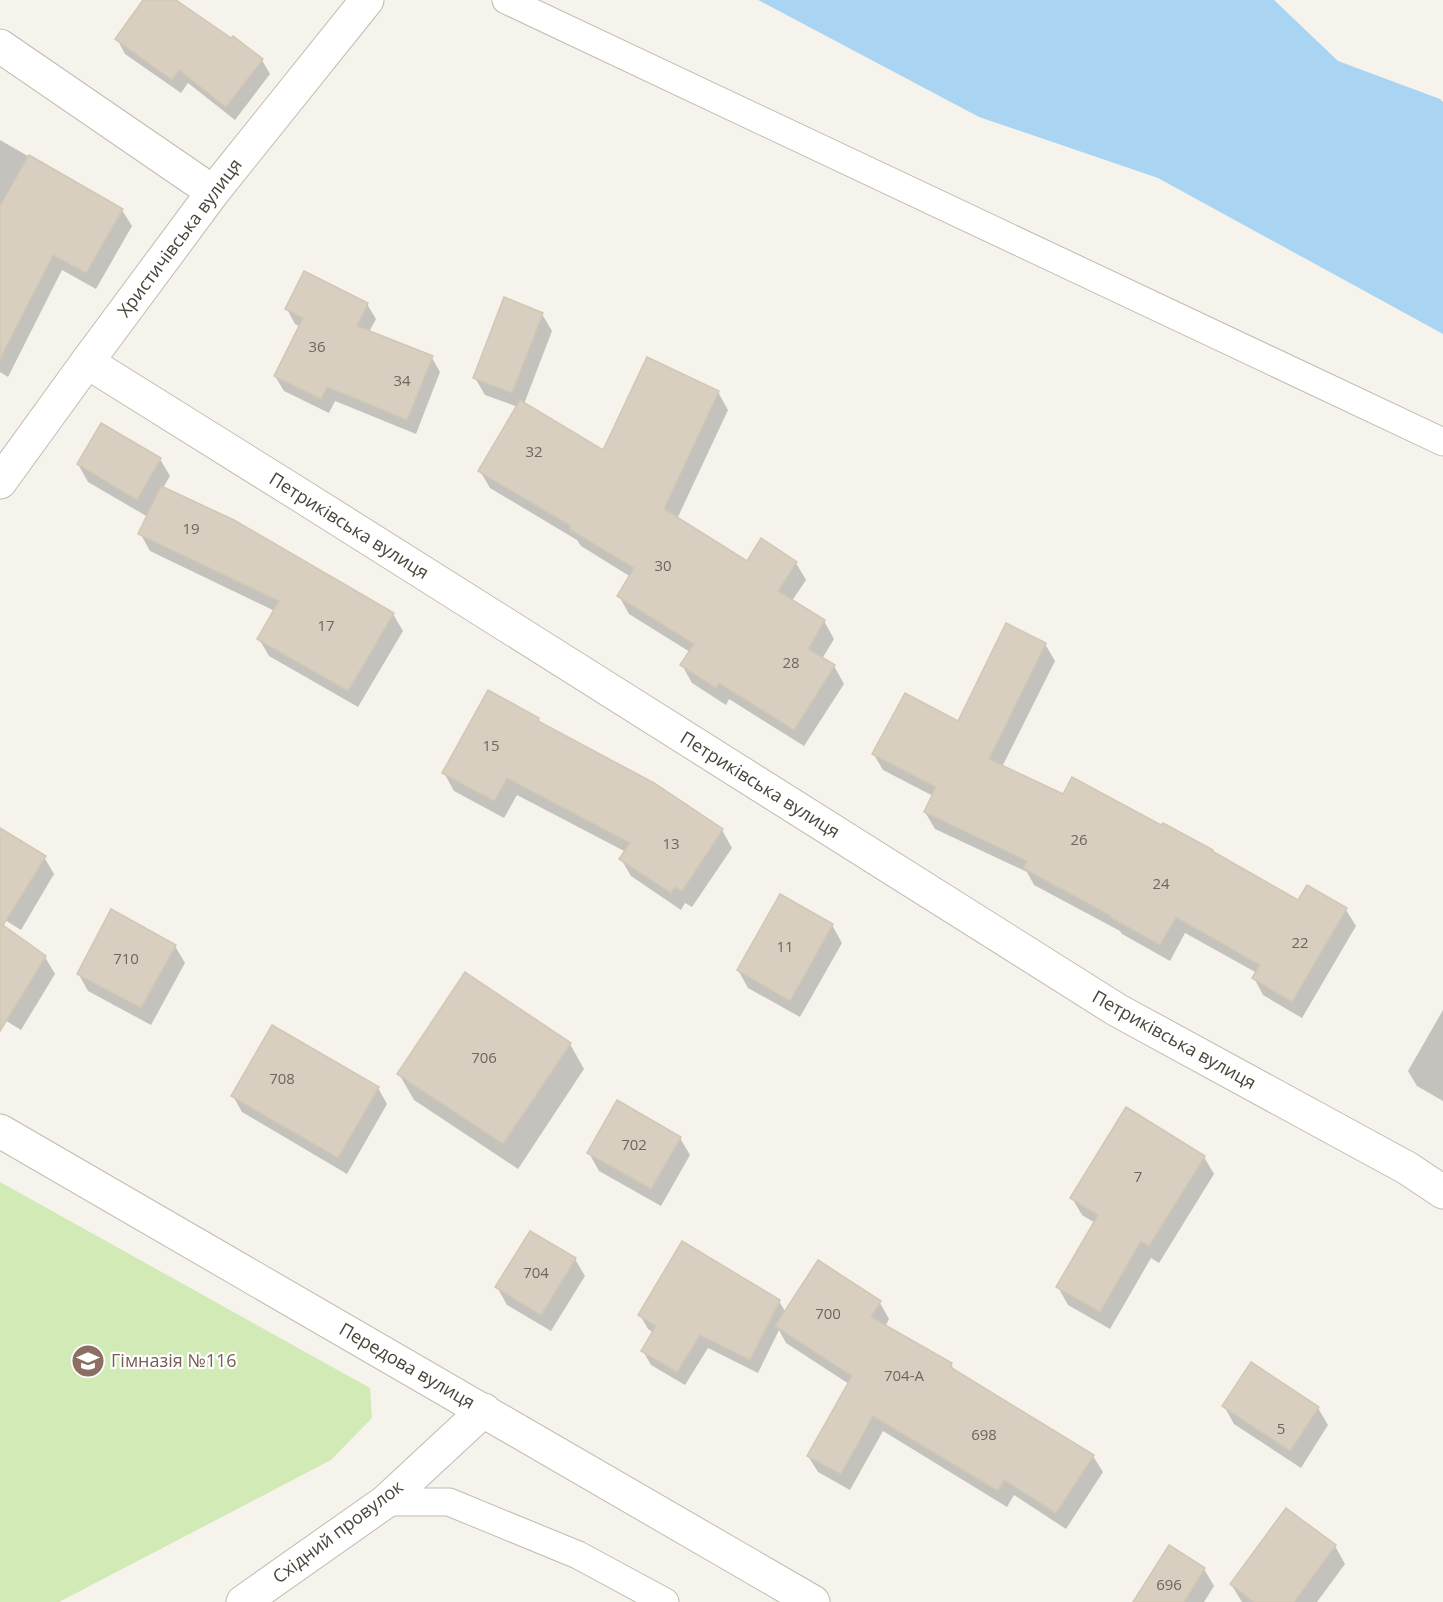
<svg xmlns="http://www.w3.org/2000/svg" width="1443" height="1602" viewBox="0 0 1443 1602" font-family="'Open Sans',sans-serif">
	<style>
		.green { fill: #d2eab5 }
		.water { fill: #a9d4f2 }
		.shadow { fill: #0003 }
		.building { fill: #d8cfc1; stroke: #d3c7b4; stroke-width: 1.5 }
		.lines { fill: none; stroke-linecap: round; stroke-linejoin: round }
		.service-casing { stroke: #c2bbae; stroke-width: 29 }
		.minor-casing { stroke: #c2bbae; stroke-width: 35 }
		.tertiary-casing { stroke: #c2bbae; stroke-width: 35 }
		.service { stroke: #fff; stroke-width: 27 }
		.minor { stroke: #fff; stroke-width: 33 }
		.tertiary { stroke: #fff; stroke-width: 33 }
		.labels { text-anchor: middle; stroke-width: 4.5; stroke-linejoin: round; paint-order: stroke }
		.number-label { font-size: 15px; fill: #6e675b }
		.street-label { font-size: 18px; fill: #4b4439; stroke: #fff }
		.education-label { font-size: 18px; fill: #785e54; stroke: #fff; text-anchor: start }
	</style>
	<rect width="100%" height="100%" fill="#f6f3ec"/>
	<path class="green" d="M 0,1182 L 370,1388 L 372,1418 L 331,1460 L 59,1602 L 0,1602 Z"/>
	<path class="water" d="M 758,0 L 1274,0 L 1338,61 L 1440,99 L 1443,102 L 1443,334 L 1158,178 L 979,117 Z"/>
	<g class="shadow">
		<path d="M 145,0 L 173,0 L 262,60 L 270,74 L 235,120 L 188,83 L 181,93 L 125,54 L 117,39 Z"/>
		<path d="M 0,140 L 122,210 L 132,226 L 96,289 L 62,270 L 8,377 L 0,372 Z"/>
		<path d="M 367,304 L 376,319 L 369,332 L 432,358 L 440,372 L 416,434 L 335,401 L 329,413 L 284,391 L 275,376 L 300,327 L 295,324 L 287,309 Z"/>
		<path d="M 542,314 L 552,331 L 524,404 L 604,452 L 718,392 L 728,410 L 677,519 L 747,563 L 796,563 L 806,580 L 792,601 L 824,621 L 834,639 L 822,659 L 834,666 L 844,684 L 804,746 L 729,699 L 726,705 L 692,683 L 682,665 L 690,652 L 629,614 L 619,596 L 631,577 L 581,546 L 577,540 L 490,488 L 480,471 L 518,407 L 485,395 L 475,378 Z"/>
		<path d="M 160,459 L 170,476 L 163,488 L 393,614 L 403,631 L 358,707 L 269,656 L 259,639 L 275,611 L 150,551 L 140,533 L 148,517 L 88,482 L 78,464 Z"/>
		<path d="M 1045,644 L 1055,661 L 1002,767 L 1299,902 L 1346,910 L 1356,926 L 1302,1018 L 1263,995 L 1254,978 L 1257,973 L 1185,933 L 1170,961 L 1122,934 L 1120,931 L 1034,885 L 1027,872 L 935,829 L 925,812 L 933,796 L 883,770 L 873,753 L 959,723 Z"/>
		<path d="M 538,719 L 541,724 L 654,785 L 722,830 L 732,848 L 692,907 L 685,903 L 681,910 L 631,876 L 621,859 L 626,852 L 517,795 L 504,818 L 454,791 L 444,773 Z"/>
		<path d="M 0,830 L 44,857 L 54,874 L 21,930 L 0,917 Z"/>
		<path d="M 0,925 L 45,957 L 55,974 L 21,1030 L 0,1017 Z"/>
		<path d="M 832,925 L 842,943 L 800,1017 L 748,988 L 738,970 Z"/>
		<path d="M 175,946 L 185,963 L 151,1025 L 88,991 L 78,973 Z"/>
		<path d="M 1443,1010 L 1443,1101 L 1417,1086 L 1408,1071 Z"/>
		<path d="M 570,1044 L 584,1069 L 518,1169 L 414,1100 L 399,1074 Z"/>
		<path d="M 378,1088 L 387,1104 L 347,1174 L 242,1112 L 233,1096 Z"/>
		<path d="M 680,1138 L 690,1155 L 661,1206 L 599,1171 L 589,1153 Z"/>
		<path d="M 1204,1157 L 1214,1174 L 1159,1263 L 1151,1258 L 1110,1329 L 1068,1305 L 1058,1287 L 1095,1223 L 1082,1215 L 1072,1198 Z"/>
		<path d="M 575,1259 L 585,1276 L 551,1331 L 507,1305 L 497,1287 Z"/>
		<path d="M 779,1301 L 786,1313 L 880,1303 L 889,1319 L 885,1327 L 951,1364 L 956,1373 L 1093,1456 L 1103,1472 L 1066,1529 L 1014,1495 L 1007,1507 L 883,1431 L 850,1490 L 818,1472 L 808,1456 L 849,1384 L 786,1343 L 779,1330 L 758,1373 L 708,1348 L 685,1385 L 651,1365 L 643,1351 L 654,1333 L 648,1329 L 640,1315 Z"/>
		<path d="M 1224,1406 L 1318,1408 L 1328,1425 L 1301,1468 L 1234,1424 Z"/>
		<path d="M 1286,1510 L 1335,1546 L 1345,1564 L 1317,1602 L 1242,1602 L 1231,1584 Z"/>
		<path d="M 1204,1569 L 1214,1586 L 1204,1602 L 1134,1602 Z"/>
	</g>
	<g class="building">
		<path d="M 143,0 L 176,0 L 231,38 L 233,36 L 263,59 L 226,107 L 179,70 L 172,80 L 115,39 Z"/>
		<path d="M 29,155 L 123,209 L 86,273 L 53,255 L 0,359 L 0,206 Z"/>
		<path d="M 304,271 L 368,303 L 357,326 L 433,356 L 407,420 L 327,387 L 321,399 L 274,376 L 303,318 L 285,309 Z"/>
		<path d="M 504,297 L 543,313 L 512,393 L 473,378 Z"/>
		<path d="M 647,357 L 719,391 L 664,509 L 747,561 L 761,538 L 797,562 L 778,591 L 825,620 L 808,649 L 835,665 L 794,730 L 719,683 L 716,688 L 680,665 L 694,644 L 617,596 L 634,568 L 569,529 L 571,526 L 478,471 L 520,400 L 603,450 Z"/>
		<path d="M 101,423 L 161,458 L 137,500 L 77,464 Z"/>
		<path d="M 161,486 L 234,520 L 394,613 L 348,691 L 257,639 L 279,601 L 138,534 Z"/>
		<path d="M 1006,623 L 1046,643 L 989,759 L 1063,794 L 1072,777 L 1161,825 L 1163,823 L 1213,850 L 1212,851 L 1298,900 L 1307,885 L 1347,908 L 1292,1002 L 1252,978 L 1260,965 L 1176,917 L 1160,945 L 1110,917 L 1111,916 L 1023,868 L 1027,861 L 924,812 L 936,787 L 872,754 L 905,693 L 958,721 Z"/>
		<path d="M 488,690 L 539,718 L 538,721 L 654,783 L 723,829 L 682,891 L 675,887 L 671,893 L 619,859 L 630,843 L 507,778 L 494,801 L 442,773 Z"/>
		<path d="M 0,828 L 46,856 L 3,925 L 46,956 L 0,1031 Z"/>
		<path d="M 780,894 L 833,924 L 790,1001 L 737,970 Z"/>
		<path d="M 111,909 L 176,945 L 141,1008 L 77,974 Z"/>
		<path d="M 465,972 L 571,1043 L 503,1144 L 397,1074 Z"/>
		<path d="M 272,1025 L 379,1087 L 338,1158 L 231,1096 Z"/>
		<path d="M 617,1100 L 681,1137 L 651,1189 L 587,1153 Z"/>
		<path d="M 1126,1107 L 1205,1156 L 1149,1246 L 1141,1241 L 1100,1312 L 1056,1287 L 1098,1215 L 1070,1198 Z"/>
		<path d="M 530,1231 L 576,1258 L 541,1315 L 495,1287 Z"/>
		<path d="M 682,1241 L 780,1300 L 750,1360 L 700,1335 L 677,1372 L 641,1351 L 656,1326 L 638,1315 Z"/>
		<path d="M 818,1260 L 881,1301 L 871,1317 L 952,1363 L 950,1367 L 1094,1455 L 1056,1513 L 1004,1480 L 998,1491 L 873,1416 L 841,1474 L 807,1456 L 852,1376 L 775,1326 Z"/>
		<path d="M 1251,1362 L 1319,1407 L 1290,1451 L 1222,1406 Z"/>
		<path d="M 1286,1508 L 1336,1545 L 1294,1602 L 1254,1602 L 1230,1584 Z"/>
		<path d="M 1169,1545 L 1205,1568 L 1184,1602 L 1133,1602 Z"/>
	</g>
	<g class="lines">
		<defs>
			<g id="service">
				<path d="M 506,0 L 1443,442"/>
				<path d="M 385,1502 L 449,1502 L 578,1555 L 665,1602"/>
			</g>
			<g id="minor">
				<path d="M 0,46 L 213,192"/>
				<path d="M 87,362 L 300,495 L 1117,1010 L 1407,1168 L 1443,1192"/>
				<path d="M 0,482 L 87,362 L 213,192 L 367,0"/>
				<path d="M 243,1602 L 385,1502 L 484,1410"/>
			</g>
			<path id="tertiary" d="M 0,1131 L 813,1602"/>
		</defs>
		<use href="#service" class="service-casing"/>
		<use href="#minor" class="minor-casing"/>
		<use href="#tertiary" class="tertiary-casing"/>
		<use href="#service" class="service"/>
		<use href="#minor" class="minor"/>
		<use href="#tertiary" class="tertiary"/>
	</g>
	<defs>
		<symbol id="school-disc" viewBox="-11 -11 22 22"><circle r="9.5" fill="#8d6e63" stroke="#fff"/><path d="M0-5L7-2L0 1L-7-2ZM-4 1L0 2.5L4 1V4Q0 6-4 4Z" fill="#fff"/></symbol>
	</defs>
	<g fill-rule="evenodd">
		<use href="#school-disc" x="69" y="1342" width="38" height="38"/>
	</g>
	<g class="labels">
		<g class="number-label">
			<text x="317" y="352">36</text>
			<text x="402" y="386">34</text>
			<text x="534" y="457">32</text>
			<text x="191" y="534">19</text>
			<text x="663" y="571">30</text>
			<text x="326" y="631">17</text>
			<text x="791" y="668">28</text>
			<text x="491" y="751">15</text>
			<text x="1079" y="845">26</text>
			<text x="671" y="849">13</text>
			<text x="1161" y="889">24</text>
			<text x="1300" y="948">22</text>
			<text x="785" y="952">11</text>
			<text x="126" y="964">710</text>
			<text x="484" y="1063">706</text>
			<text x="282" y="1084">708</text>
			<text x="634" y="1150">702</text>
			<text x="1138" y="1182">7</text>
			<text x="536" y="1278">704</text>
			<text x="828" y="1319">700</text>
			<text x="904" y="1381">704-А</text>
			<text x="1281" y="1434">5</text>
			<text x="984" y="1440">698</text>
			<text x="1169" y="1590">696</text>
		</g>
		<g class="street-label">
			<text transform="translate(180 238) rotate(-53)" y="6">Христичівська вулиця</text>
			<text transform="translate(349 526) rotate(32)" y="6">Петриківська вулиця</text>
			<text transform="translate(760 785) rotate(32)" y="6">Петриківська вулиця</text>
			<text transform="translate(1174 1040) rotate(29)" y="6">Петриківська вулиця</text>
			<text transform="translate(407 1366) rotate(30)" y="6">Передова вулиця</text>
			<text transform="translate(338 1532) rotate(-37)" y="6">Східний провулок</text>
		</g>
		<g class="education-label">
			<text x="111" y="1367">Гімназія №116</text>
		</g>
	</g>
</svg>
